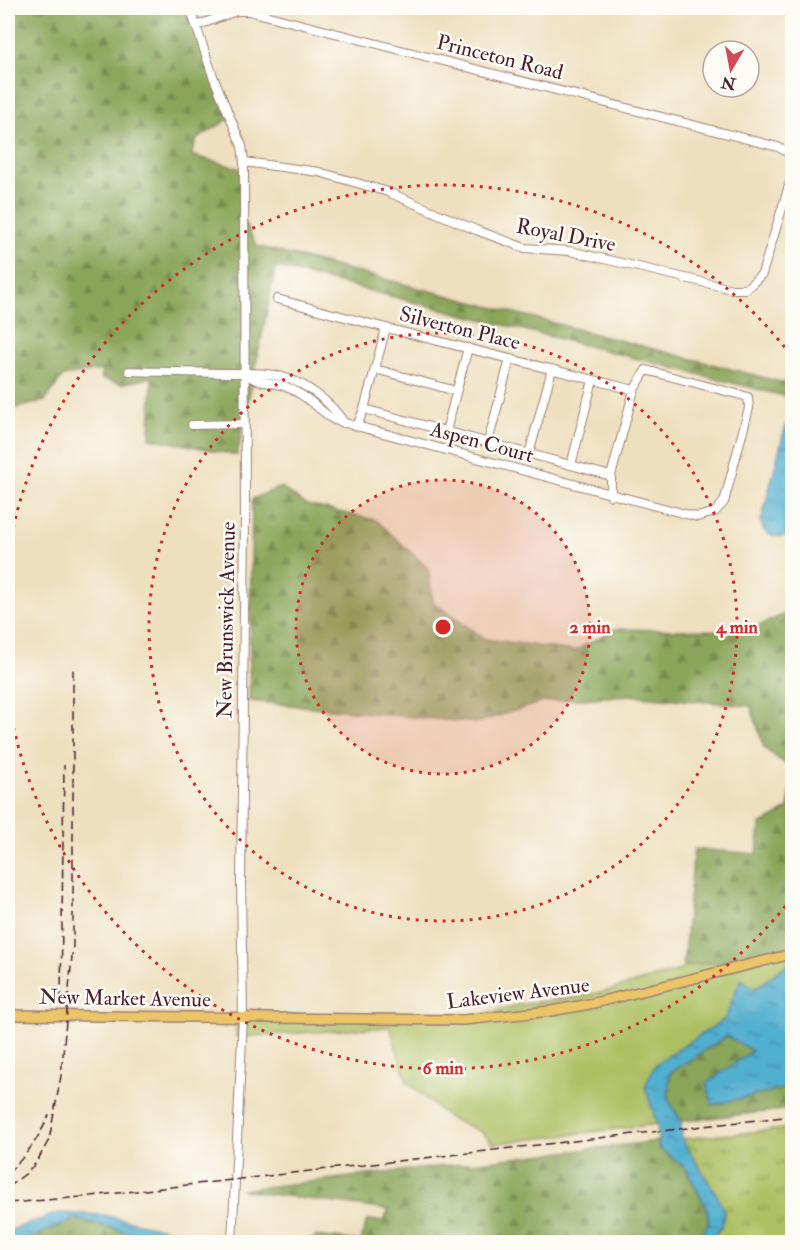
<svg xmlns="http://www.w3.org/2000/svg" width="800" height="1250" viewBox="0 0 800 1250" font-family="'IM FELL Double Pica',serif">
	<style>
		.grass { fill: #adc064; stroke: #7c7048; stroke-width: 1.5 }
		.forest { fill: url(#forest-firs); stroke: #6a6242; stroke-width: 1.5 }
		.park { fill: url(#park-tufts); stroke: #7c7048; stroke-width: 1.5 }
		.water { fill: url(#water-ripples); stroke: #4e677d; stroke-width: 1.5 }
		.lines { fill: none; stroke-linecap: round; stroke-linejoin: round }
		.minor-casing { stroke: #9c7f74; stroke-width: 10 }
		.major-casing { stroke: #9c7f74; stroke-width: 12 }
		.minor { stroke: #fff; stroke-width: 8 }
		.major { stroke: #edc569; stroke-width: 9 }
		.rail { stroke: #4a1f2b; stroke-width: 1.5; stroke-dasharray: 9 4.5; stroke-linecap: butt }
		.ring { fill: none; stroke: #d62828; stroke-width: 3; stroke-dasharray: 3 6 }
		.labels { text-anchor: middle; stroke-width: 5; stroke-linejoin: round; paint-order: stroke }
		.street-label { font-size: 21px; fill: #4a1f2b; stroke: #fdfcf7 }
		.centre { fill: #d62828; stroke: #fdfcf7; stroke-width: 3 }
		.ring-label { font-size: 18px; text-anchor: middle; font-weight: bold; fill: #d62828; stroke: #fdfcf7; stroke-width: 5; stroke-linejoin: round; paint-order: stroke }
	</style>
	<defs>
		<pattern id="forest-firs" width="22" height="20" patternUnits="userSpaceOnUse" patternTransform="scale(1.5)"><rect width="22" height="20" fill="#8aa65a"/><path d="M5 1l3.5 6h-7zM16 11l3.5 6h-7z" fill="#73874b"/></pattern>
		<pattern id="park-tufts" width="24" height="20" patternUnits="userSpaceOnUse" patternTransform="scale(1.5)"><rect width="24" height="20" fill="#adc064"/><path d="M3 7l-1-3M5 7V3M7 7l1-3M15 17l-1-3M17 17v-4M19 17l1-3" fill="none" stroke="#8f9b53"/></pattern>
		<pattern id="water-ripples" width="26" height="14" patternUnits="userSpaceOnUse" patternTransform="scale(1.5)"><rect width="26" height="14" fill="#51afcf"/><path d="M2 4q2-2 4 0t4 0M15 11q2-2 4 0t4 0" fill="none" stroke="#458ea8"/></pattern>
	</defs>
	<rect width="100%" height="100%" fill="#fdfcf7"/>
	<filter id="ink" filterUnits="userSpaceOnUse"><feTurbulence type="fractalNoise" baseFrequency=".0167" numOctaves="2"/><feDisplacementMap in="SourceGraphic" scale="12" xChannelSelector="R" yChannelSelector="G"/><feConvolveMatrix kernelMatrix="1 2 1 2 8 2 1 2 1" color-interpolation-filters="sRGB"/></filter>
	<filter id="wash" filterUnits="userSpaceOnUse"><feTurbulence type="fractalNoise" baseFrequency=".008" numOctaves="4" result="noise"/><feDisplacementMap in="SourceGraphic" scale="24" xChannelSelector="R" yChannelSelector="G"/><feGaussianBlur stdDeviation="1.35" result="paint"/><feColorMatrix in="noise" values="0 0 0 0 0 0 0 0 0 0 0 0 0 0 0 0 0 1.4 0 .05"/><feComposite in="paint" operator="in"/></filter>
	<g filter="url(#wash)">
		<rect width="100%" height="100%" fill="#eedfbe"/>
		<path class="grass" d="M 787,949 L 788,964 L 754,989 L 741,979 L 725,1019 L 656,1064 L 645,1086 L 657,1124 L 493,1144 L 482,1132 L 449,1118 L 407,1082 L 390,1027 L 236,1037 L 237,1015 L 469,1017 L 519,1005 L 600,993 L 680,970 L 683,967 Z"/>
		<g class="forest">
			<path d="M 8,8 L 188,8 L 232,117 L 197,139 L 191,155 L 245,170 L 243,220 L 257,246 L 792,385 L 792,398 L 276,267 L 237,455 L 150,438 L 152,377 L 122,384 L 102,379 L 101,370 L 63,376 L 45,401 L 8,410 Z"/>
			<path d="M 281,487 L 306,505 L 376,520 L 428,568 L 433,602 L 485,639 L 575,651 L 615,629 L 747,631 L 792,611 L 792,769 L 764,748 L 751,706 L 629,695 L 543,702 L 476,723 L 249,701 L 252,499 Z"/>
			<path d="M 792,778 L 792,887 L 787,949 L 683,967 L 694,849 L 757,854 L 760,825 L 788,809 Z"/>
			<path d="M 727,1036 L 753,1050 L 708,1083 L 790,1088 L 792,1087 L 792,1109 L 681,1121 L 668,1100 L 670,1073 Z"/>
			<path d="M 658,1141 L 659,1148 L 685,1167 L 708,1211 L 708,1223 L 701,1236 L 688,1242 L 309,1242 L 316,1236 L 361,1241 L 367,1220 L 383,1221 L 389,1210 L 240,1190 Z"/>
			<path d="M 76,1219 L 168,1242 L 21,1242 Z"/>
		</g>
		<path class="park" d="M 792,1128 L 792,1242 L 710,1242 L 721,1227 L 682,1139 Z"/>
		<g class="water">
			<path d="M 792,409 L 792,519 L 786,536 C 774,538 762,535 761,521 L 784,432 Z"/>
			<path d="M 788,964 L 792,965 L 792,1087 L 712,1105 L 707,1083 L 752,1051 L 727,1036 L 670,1073 L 668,1099 L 681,1121 L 682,1139 L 717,1195 L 724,1211 L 722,1227 L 707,1242 L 688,1242 L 701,1236 L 708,1223 L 708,1211 L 685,1167 L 659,1148 L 657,1124 L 645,1086 L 656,1064 L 725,1019 L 741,979 L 755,989 Z"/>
			<path d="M 58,1213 L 104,1215 L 221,1242 L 168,1242 L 76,1219 L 21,1242 L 8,1242 L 8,1231 Z"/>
		</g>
	</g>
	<g filter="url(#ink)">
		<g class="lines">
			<defs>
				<g id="minor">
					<path d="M 190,8 L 213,76 L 242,146 L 244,162 L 245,520 L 241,883 L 243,1018 L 232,1242"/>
					<path d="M 196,26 L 236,11 L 249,11 L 778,147 L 787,152 L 792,158"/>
					<path d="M 244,162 L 319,172 L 388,192 L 476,230 L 525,248 L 570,251 L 732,289 L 746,289 L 762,274 L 792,176"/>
					<path d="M 277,299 L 386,328 L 634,390"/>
					<path d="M 375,369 L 456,391"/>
					<path d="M 129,371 C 162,372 194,372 227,373 C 246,373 268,372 286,378 C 307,384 333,404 344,423"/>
					<path d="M 245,373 C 262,386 267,380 284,386 C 304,393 318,409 334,420 L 697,517 L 715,512 L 724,502 L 749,408 L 748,397 L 646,370 L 634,390 L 611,476 L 611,496"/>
					<path d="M 364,409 L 611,476"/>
					<path d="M 192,425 L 244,424"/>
					<path d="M 357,426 L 364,409 L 386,328"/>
					<path d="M 446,431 L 468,348"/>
					<path d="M 488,442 L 510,359"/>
					<path d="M 529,454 L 552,369"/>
					<path d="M 571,465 L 593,380"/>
				</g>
				<path id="major" d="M 8,1015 L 463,1020 L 551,1011 L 590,1004 L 792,954"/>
			</defs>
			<use href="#minor" class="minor-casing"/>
			<use href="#major" class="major-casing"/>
			<use href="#minor" class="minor"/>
			<use href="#major" class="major"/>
			<g class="rail">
				<path d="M 61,999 L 64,765"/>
				<path d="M 8,1173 C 26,1156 39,1138 49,1115"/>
				<path d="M 8,1187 L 28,1172 L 36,1163 L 49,1140 L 61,1076 L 73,945 L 73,669"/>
				<path d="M 8,1203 L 83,1197 L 792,1116"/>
			</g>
		</g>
	</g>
	<circle cx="443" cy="627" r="147" fill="#d62828" fill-opacity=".12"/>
	<g class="ring">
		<circle cx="443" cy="627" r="147"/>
		<circle cx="443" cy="627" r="294"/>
		<path d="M791 899A441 441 0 0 1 8 700M8 554A441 441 0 0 1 791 355"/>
	</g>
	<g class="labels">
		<g class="street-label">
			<text transform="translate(500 57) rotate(14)" y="7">Princeton Road</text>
			<text transform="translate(566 235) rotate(11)" y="7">Royal Drive</text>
			<text transform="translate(460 328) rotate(14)" y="7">Silverton Place</text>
			<text transform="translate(482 442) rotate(15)" y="7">Aspen Court</text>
			<text transform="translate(226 620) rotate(-89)" y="7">New Brunswick Avenue</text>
			<text transform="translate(518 993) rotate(-7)" y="7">Lakeview Avenue</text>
			<text transform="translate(125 998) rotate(1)" y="7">New Market Avenue</text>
		</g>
	</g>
	<circle cx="443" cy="627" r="9" class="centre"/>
	<g class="ring-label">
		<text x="590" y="633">2 min</text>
		<text x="737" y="633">4 min</text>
		<text x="443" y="1074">6 min</text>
	</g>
	<rect width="800" height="1250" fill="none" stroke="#fdfcf7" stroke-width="30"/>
	<g transform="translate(731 69) rotate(190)"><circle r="28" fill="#fdfcf7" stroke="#b5a4a5" stroke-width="1.5"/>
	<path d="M0-4.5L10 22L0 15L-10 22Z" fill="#d1495b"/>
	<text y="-9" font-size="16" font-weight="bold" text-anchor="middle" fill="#4a1f2b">N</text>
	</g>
</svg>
